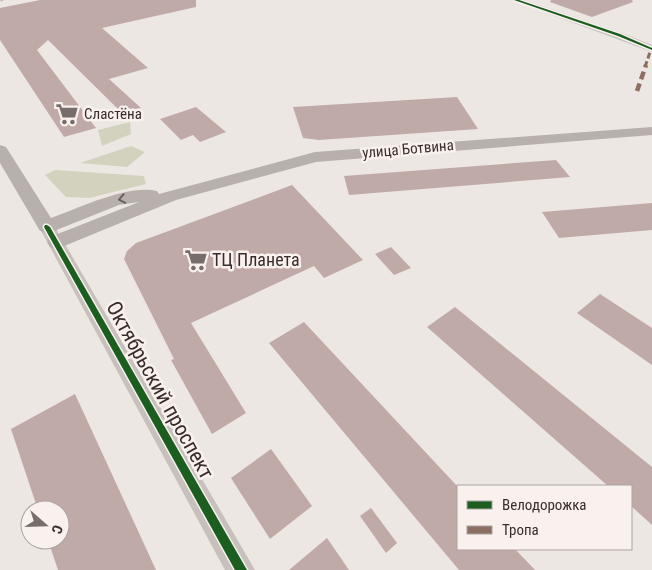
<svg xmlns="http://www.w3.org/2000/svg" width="652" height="570" viewBox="0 0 652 570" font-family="'Roboto Condensed',sans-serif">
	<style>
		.green { fill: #d2d2bf }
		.building { fill: #c0aaa7 }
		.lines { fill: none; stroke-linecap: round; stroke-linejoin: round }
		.minor { fill: #c7c0bd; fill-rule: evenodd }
		.tertiary { fill: #c7c0bd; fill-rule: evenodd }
		.secondary { fill: #b7b0ad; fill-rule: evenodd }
		.quiet-far1 { stroke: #8d6e63; stroke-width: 3; stroke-dasharray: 6 3; stroke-linecap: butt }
		.quiet { stroke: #8d6e63; stroke-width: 4.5; stroke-dasharray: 8 4.5; stroke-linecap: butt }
		.cycleway-casing { stroke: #f9f1ed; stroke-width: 3 }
		.cycleway { fill: #1b5e20; fill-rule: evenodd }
		.oneway { stroke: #6b615f }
		.labels { text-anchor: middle; stroke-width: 5; stroke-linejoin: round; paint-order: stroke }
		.far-poi-label { font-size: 15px; fill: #382d2b; stroke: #f9f1ed; text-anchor: start }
		.far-street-label { font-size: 15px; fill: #382d2b; stroke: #f9f1ed }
		.poi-label { font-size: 18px; fill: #382d2b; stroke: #f9f1ed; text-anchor: start }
		.near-street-label { font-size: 21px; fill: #382d2b; stroke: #f9f1ed }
	</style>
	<rect width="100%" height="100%" fill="#ede7e4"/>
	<g class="green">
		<path d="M 130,122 L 131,134 L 102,146 L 98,130 Z"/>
		<path d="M 131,146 L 145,152 L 127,167 L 80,163 Z"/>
		<path d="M 55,170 L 144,176 L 146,184 L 89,198 L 66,197 L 45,175 Z"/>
	</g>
	<g class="building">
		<path d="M 40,0 L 196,0 L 196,7 L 102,28 L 148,68 L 109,79 L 141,108 L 123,114 L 48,40 L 37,50 L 96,128 L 64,137 L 0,40 L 0,8 Z"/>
		<path d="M 551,0 L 632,0 L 633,2 L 592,17 L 550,2 Z"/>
		<path d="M 457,97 L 478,129 L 319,140 L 303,138 L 293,107 Z"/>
		<path d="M 196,107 L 226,132 L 200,142 L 193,135 L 181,140 L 160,119 Z"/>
		<path d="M 556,160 L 570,177 L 349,195 L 344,176 Z"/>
		<path d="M 292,185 L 363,260 L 324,278 L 314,266 L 191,323 L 246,413 L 212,434 L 171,360 L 174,359 L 124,259 L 127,251 L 136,243 Z"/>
		<path d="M 652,203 L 652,230 L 559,238 L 542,212 Z"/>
		<path d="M 391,247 L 411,268 L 394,275 L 375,254 Z"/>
		<path d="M 600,294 L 652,328 L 652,365 L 577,313 Z"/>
		<path d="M 455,307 L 652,467 L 652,525 L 631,506 L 631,486 L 608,486 L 427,327 Z"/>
		<path d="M 304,322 L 458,487 L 458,549 L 515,549 L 535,570 L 459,570 L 269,343 Z"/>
		<path d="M 75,394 L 156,570 L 58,570 L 48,540 L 60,540 L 60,510 L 38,510 L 11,429 Z"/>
		<path d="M 271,449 L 312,506 L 270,539 L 231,478 Z"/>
		<path d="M 371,508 L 397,543 L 386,553 L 360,516 Z"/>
		<path d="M 327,538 L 349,570 L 289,570 Z"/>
	</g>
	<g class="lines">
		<path class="minor" d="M 0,0 L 4,0 L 1,2 Z"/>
		<g class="tertiary">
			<path d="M 512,0 L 524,0 L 622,33 L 652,45 L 652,52 Z"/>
			<path d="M 47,221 L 53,223 L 55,227 L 255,570 L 225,570 L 39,227 L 41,223 Z"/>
		</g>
		<path class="secondary" d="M 652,127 L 652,135 L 316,162 L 176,200 L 57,249 L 50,247 L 47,242 L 50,237 L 139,202 L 119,205 L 54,231 L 47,233 L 40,231 L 0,163 L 0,145 L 6,147 L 51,218 C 79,208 128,184 157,191 L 159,194 L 315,152 Z"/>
		<path class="quiet-far1" d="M 645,67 L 651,49"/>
		<path class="quiet" d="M 637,91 L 646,65"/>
		<defs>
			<g id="cycleway">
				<path d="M 514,0 L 519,0 L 620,34 L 652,48 L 652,50 L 618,36 Z"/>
				<path d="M 45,225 L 47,225 L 50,227 L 247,570 L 235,570 L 44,227 Z"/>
			</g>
		</defs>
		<use href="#cycleway" class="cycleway-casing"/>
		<use href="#cycleway" class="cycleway"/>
	</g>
	<defs><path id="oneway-chevron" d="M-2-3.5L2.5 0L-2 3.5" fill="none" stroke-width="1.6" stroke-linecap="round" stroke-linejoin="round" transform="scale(1.25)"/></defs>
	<use class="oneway" href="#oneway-chevron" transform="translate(122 199) rotate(169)"/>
	<defs>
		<symbol id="supermarket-bare" viewBox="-9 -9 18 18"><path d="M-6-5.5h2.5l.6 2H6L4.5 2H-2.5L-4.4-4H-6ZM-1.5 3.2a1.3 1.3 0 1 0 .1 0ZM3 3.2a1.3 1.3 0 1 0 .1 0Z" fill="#776e6c" stroke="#f9f1ed" stroke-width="2.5" paint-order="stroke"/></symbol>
	</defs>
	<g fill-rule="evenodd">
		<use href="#supermarket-bare" x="51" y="98" width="32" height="32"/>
		<use href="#supermarket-bare" x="180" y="244" width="32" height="32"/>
	</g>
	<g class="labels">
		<g class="far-poi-label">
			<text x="84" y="119">Сластёна</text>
		</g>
		<g class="far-street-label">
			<text transform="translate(408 149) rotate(-5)" y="5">улица Ботвина</text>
		</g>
		<g class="poi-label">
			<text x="212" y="266">ТЦ Планета</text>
		</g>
		<g class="near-street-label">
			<text transform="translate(160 390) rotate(61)" y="7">Октябрьский проспект</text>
		</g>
	</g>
	<rect x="457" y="485" width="175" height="65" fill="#f9f1ed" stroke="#aca39f"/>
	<rect x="467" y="501" width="25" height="8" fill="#1b5e20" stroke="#aca39f"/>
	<text x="502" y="510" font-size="15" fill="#382d2b">Велодорожка</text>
	<rect x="467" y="526" width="25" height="8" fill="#8d6e63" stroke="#aca39f"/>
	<text x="502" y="535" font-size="15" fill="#382d2b">Тропа</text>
	<g transform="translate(45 525) rotate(110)"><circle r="24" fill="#f9f1ed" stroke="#aca39f"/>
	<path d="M0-4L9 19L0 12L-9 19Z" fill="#776e6c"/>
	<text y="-8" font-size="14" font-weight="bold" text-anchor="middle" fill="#382d2b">С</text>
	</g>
</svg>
